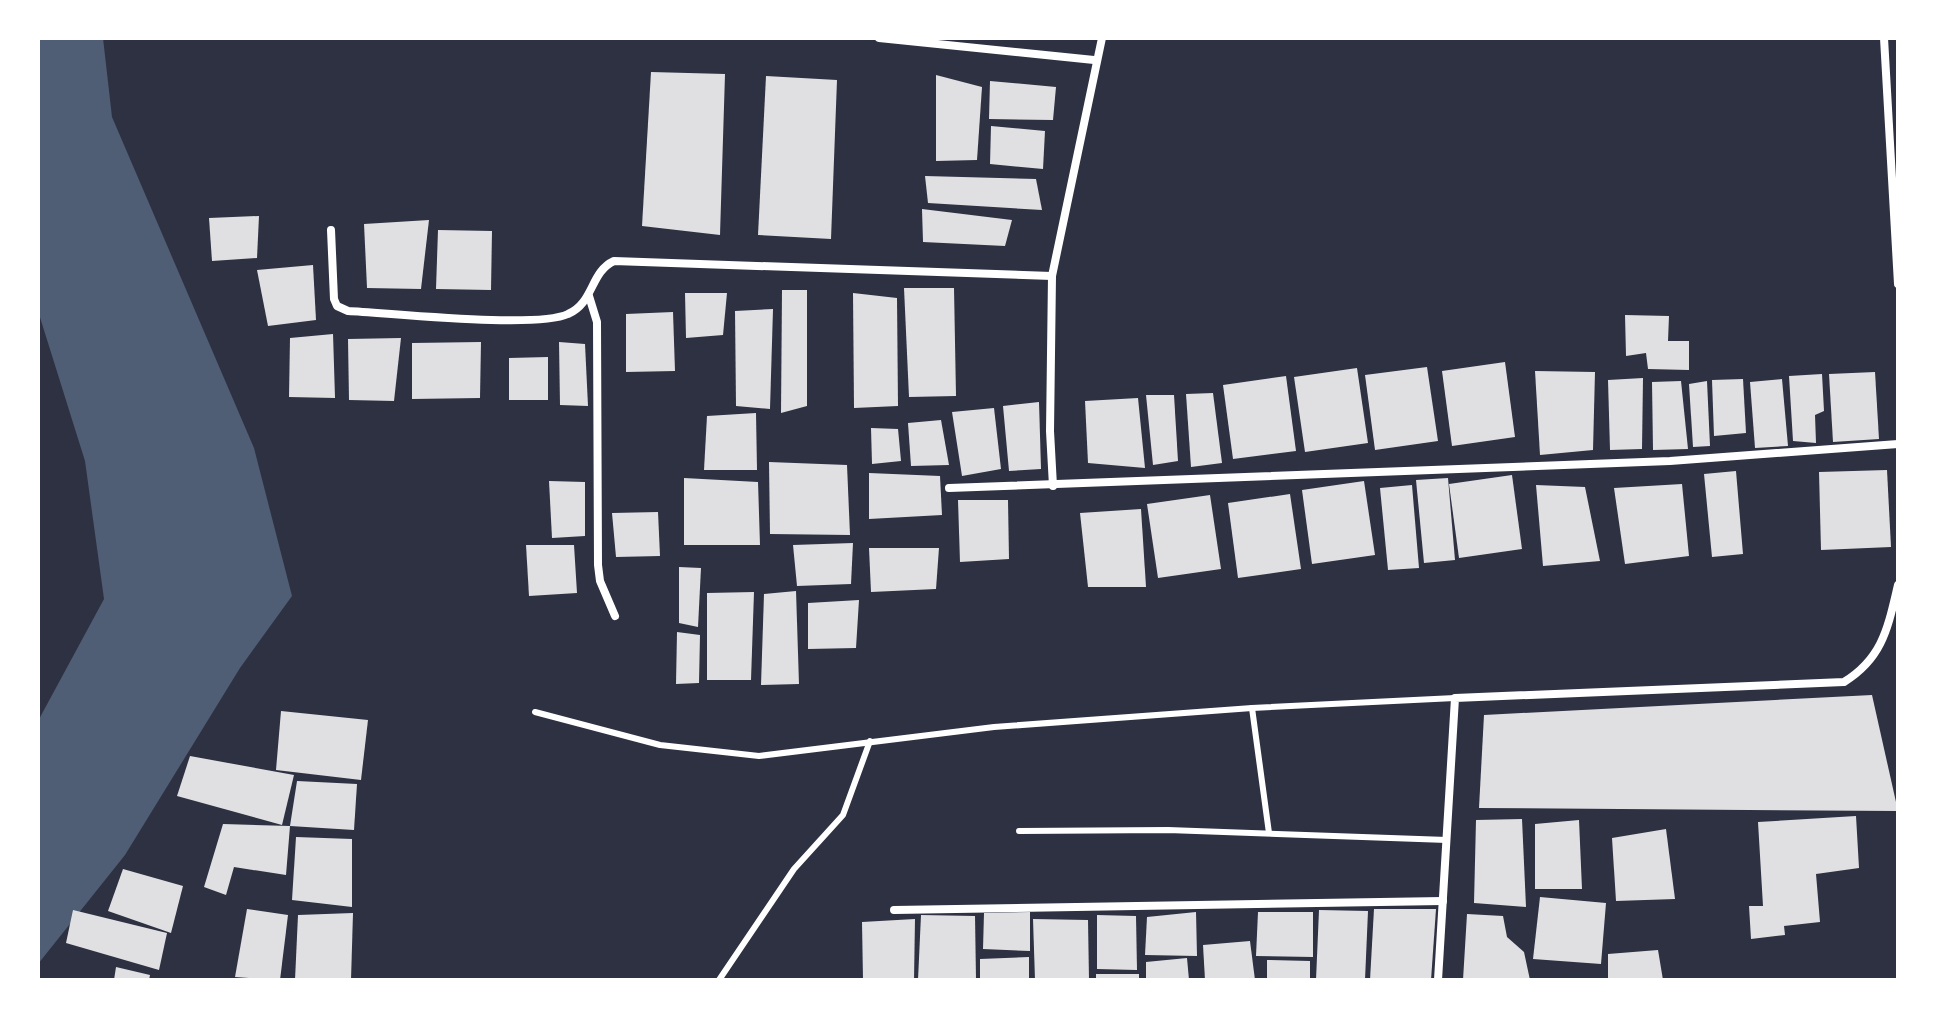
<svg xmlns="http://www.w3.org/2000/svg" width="1936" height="1018" viewBox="0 0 1936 1018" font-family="Quicksand,sans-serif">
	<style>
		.water { fill: #4f5d75 }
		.building { fill: #e0e0e3 }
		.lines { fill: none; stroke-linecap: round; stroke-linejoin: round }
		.service { stroke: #fff; stroke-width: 6 }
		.minor { stroke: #fff; stroke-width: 8 }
	</style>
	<rect width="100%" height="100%" fill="#2d3142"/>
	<path class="water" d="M 38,38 L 103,38 L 112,117 L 254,448 L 292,596 L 240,668 L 125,855 L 38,964 L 38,721 L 104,599 L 85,461 L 38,311 Z"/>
	<g class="building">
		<path d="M 651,72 L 725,74 L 720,235 L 642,226 Z"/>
		<path d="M 936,75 L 982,87 L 977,160 L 936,161 Z"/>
		<path d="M 766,76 L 837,80 L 831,239 L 758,235 Z"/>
		<path d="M 990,81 L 1056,87 L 1053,120 L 989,119 Z"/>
		<path d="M 991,126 L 1045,131 L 1043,169 L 990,164 Z"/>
		<path d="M 925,176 L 1036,179 L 1042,210 L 928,203 Z"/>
		<path d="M 922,209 L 1012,220 L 1005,246 L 923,242 Z"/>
		<path d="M 259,216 L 257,258 L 212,261 L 209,218 Z"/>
		<path d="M 429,220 L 421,289 L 367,288 L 364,224 Z"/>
		<path d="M 438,230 L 492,231 L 491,290 L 436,289 Z"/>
		<path d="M 313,265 L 316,320 L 268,326 L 257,270 Z"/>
		<path d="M 904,288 L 954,288 L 956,396 L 909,397 Z"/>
		<path d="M 782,290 L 807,290 L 807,406 L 781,413 Z"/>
		<path d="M 685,293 L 727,293 L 723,335 L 686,338 Z"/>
		<path d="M 853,293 L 897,298 L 898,406 L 854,408 Z"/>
		<path d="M 773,309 L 770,409 L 736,406 L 735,311 Z"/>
		<path d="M 673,312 L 675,371 L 626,372 L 626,314 Z"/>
		<path d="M 1625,315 L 1669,316 L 1668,341 L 1689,341 L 1689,370 L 1648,369 L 1646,353 L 1626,356 Z"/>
		<path d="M 333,334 L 335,398 L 289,397 L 290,338 Z"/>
		<path d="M 401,338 L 394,401 L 349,400 L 348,339 Z"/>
		<path d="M 481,342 L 480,398 L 412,399 L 412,343 Z"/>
		<path d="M 559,342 L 585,344 L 588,406 L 560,405 Z"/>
		<path d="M 548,357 L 548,400 L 509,400 L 509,358 Z"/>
		<path d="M 1505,362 L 1515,437 L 1452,446 L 1442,371 Z"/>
		<path d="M 1427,367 L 1438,441 L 1375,450 L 1365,375 Z"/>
		<path d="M 1357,368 L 1368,443 L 1305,452 L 1294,377 Z"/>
		<path d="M 1535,371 L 1595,372 L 1593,450 L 1540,455 Z"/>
		<path d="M 1875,372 L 1879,439 L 1833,442 L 1829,374 Z"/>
		<path d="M 1822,374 L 1824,411 L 1815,415 L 1816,443 L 1793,441 L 1789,376 Z"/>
		<path d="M 1286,376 L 1296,451 L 1233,459 L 1223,385 Z"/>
		<path d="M 1643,378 L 1642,449 L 1610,450 L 1608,380 Z"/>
		<path d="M 1743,379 L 1746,433 L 1714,436 L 1712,380 Z"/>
		<path d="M 1782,379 L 1788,446 L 1755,448 L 1750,382 Z"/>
		<path d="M 1681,381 L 1688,449 L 1653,450 L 1652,382 Z"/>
		<path d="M 1707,381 L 1710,446 L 1693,447 L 1689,384 Z"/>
		<path d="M 1213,393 L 1222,463 L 1191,467 L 1186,394 Z"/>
		<path d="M 1146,395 L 1174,395 L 1178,461 L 1153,465 Z"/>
		<path d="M 1138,398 L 1145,468 L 1088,463 L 1085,401 Z"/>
		<path d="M 1039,402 L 1041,469 L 1009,471 L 1003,406 Z"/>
		<path d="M 994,408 L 1001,469 L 962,476 L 952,412 Z"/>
		<path d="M 756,413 L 757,470 L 704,470 L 707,416 Z"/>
		<path d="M 941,420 L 949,465 L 911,466 L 908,423 Z"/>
		<path d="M 871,428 L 898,429 L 901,461 L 872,464 Z"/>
		<path d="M 769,462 L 847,465 L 850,535 L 770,534 Z"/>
		<path d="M 1887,470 L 1891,547 L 1821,550 L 1819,472 Z"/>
		<path d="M 1736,471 L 1743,554 L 1712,557 L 1704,474 Z"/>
		<path d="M 869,473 L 940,476 L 942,515 L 869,519 Z"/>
		<path d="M 1512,475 L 1522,549 L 1459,558 L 1449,484 Z"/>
		<path d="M 684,478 L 758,482 L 760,545 L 684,545 Z"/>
		<path d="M 1448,478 L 1455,560 L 1424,563 L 1416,480 Z"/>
		<path d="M 549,481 L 585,482 L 585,536 L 552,538 Z"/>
		<path d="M 1364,481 L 1375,555 L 1312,564 L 1302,490 Z"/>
		<path d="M 1682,484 L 1689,556 L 1625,564 L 1614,488 Z"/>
		<path d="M 1412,485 L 1419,568 L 1388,570 L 1380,488 Z"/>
		<path d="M 1536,485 L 1585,487 L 1600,561 L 1543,566 Z"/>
		<path d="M 1290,494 L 1301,569 L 1238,578 L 1228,503 Z"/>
		<path d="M 1210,495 L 1221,569 L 1158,578 L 1147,504 Z"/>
		<path d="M 958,500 L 1008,500 L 1009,559 L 960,562 Z"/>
		<path d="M 1141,509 L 1146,587 L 1088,587 L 1080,513 Z"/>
		<path d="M 658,512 L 660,556 L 616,557 L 612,513 Z"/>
		<path d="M 853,543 L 851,584 L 797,586 L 793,545 Z"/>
		<path d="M 526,545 L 574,545 L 577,593 L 529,596 Z"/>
		<path d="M 869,548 L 939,548 L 936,589 L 871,592 Z"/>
		<path d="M 679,567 L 701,568 L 698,627 L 679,623 Z"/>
		<path d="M 796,591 L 799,684 L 761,685 L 764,594 Z"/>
		<path d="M 754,592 L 751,680 L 707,680 L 707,593 Z"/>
		<path d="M 859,600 L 856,648 L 808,649 L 808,603 Z"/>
		<path d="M 677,632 L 700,635 L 699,683 L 676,684 Z"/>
		<path d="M 1872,695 L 1898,811 L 1479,808 L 1484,715 Z"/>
		<path d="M 281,711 L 368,720 L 361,780 L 276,770 Z"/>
		<path d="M 190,756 L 294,775 L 282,825 L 177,796 Z"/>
		<path d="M 297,781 L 357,784 L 354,830 L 290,826 Z"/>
		<path d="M 1856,816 L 1859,868 L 1816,874 L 1820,922 L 1784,926 L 1785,935 L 1751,939 L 1749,906 L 1763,906 L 1758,822 Z"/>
		<path d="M 1522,819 L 1526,907 L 1474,903 L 1476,820 Z"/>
		<path d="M 1579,820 L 1582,889 L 1535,889 L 1535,824 Z"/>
		<path d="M 223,824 L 290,826 L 286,875 L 234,867 L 226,895 L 204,887 Z"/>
		<path d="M 1666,829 L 1675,899 L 1616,901 L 1612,838 Z"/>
		<path d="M 296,837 L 352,839 L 352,907 L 292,900 Z"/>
		<path d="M 123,869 L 183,886 L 171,933 L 108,911 Z"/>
		<path d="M 1540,897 L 1606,903 L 1601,964 L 1533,959 Z"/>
		<path d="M 247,909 L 288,915 L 280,980 L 235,977 Z"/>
		<path d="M 1374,909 L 1436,909 L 1431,980 L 1370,980 Z"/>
		<path d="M 73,910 L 167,933 L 159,970 L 66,943 Z"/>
		<path d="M 1319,910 L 1368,911 L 1365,980 L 1316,980 Z"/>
		<path d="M 1030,912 L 1030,951 L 983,949 L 984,913 Z"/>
		<path d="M 1196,912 L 1197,956 L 1145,955 L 1147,917 Z"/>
		<path d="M 1258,912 L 1313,912 L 1313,957 L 1256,956 Z"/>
		<path d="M 353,913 L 351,980 L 295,980 L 298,915 Z"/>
		<path d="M 1467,914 L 1503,916 L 1507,937 L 1524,952 L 1530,980 L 1463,980 Z"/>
		<path d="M 921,915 L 975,916 L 976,980 L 918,980 Z"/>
		<path d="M 1097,915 L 1136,916 L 1137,970 L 1097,969 Z"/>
		<path d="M 915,919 L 914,980 L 863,980 L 862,922 Z"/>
		<path d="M 1033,919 L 1088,920 L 1089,980 L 1035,980 Z"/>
		<path d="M 1250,941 L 1255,980 L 1205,980 L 1203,945 Z"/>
		<path d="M 1658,950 L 1663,980 L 1608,980 L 1608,954 Z"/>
		<path d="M 1029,957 L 1029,980 L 980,980 L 980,959 Z"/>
		<path d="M 1187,958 L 1189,980 L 1146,980 L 1146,962 Z"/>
		<path d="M 1267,960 L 1310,961 L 1310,980 L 1267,980 Z"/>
		<path d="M 116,967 L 150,975 L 149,980 L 114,980 Z"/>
		<rect x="1096" y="974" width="43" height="6"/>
	</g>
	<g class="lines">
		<g class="service">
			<path d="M 1252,708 L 1455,698"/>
			<path d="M 535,712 L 660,745 L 759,756 L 994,727 L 1252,708 L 1269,833"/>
			<path d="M 1019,831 L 1168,830 L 1447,840"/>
			<path d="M 719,980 L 794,869 L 843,815 L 870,741"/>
		</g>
		<g class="minor">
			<path d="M 879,38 L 1094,60"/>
			<path d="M 1884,38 L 1898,284"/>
			<path d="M 331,230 L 334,299 L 337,306 L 348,311 C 391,313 536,329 568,314 C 594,303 590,272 614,261 L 1052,276"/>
			<path d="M 589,296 L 597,322 L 598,565 L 600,581 L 615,616"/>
			<path d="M 1053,486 L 1050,431 L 1052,276 L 1102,38"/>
			<path d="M 949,488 L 1670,461 L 1898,444"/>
			<path d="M 894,910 L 1443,901"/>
			<path d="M 1438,980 L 1455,698 L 1844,682 C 1883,658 1888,627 1898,585"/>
		</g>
	</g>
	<rect width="1936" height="1018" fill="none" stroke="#ffffff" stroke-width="80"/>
</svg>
